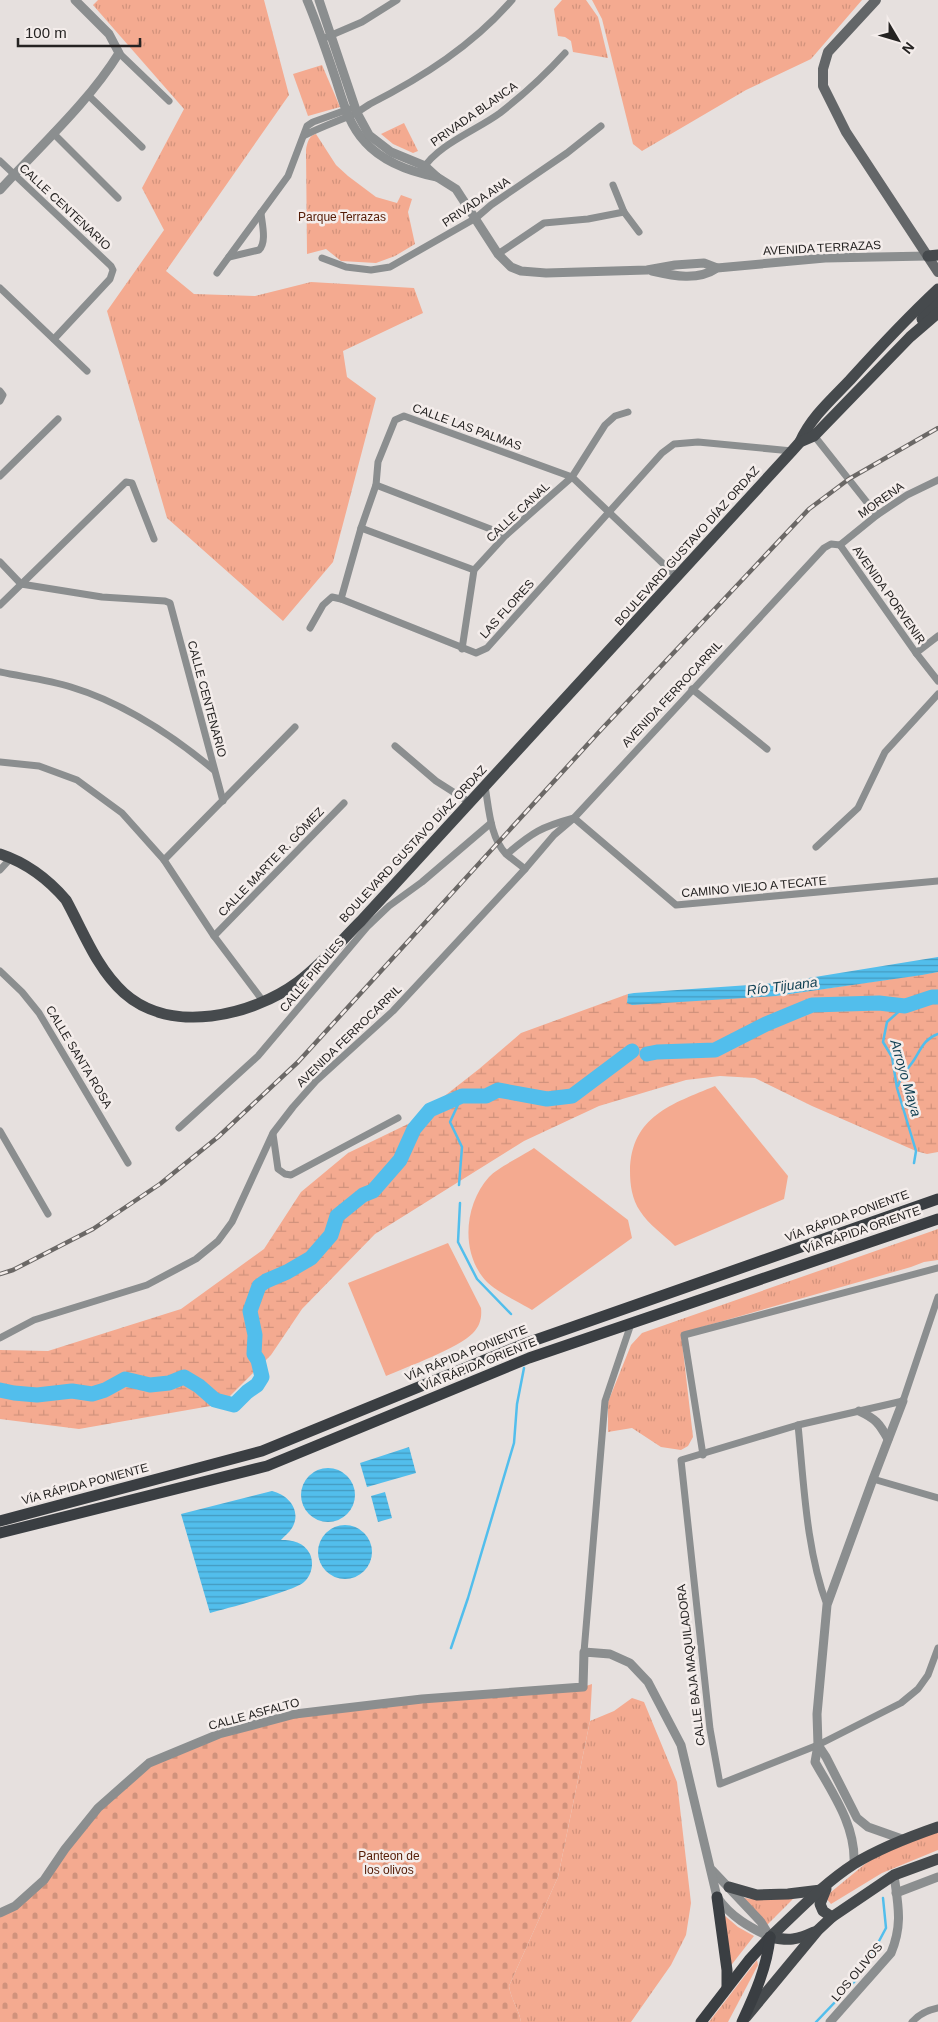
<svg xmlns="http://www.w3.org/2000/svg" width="938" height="2022" viewBox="0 0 938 2022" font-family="Helvetica,sans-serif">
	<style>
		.grass { fill: url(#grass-tufts) }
		.wetland { fill: url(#wetland-marsh) }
		.cemetery { fill: url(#cemetery-stones) }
		.pitch { fill: #f4aa90 }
		.water { fill: url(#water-rules) }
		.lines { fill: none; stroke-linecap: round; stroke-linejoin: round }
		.stream { stroke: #52beec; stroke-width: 2.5 }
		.river { stroke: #52beec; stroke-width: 15 }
		.minor { stroke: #8b8e8f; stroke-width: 7 }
		.tertiary { stroke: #8b8e8f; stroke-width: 9 }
		.secondary { stroke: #636668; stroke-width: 10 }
		.primary { stroke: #464a4d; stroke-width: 11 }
		.trunk { stroke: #3a3e42; stroke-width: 11 }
		.rail-casing { stroke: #6b6866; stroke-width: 4.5 }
		.rail { stroke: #f4edeb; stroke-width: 2.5; stroke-dasharray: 8; stroke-linecap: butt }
		.labels { text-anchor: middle; stroke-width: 5; stroke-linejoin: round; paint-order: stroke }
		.street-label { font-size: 12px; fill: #252322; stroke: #f4edeb }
		.park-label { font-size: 12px; fill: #541c06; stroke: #f4edeb }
		.water-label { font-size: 14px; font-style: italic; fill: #0f3f52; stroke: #f4edeb }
	</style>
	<defs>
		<pattern id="grass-tufts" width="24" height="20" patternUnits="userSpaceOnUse" patternTransform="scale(1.25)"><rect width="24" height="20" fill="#f4aa90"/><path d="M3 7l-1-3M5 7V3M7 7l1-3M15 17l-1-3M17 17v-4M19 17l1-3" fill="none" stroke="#d1927c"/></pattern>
		<pattern id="wetland-marsh" width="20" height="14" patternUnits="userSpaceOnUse" patternTransform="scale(1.25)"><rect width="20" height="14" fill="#f4aa90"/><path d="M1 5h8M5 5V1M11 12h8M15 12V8" fill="none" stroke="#d1927c"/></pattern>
		<pattern id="cemetery-stones" width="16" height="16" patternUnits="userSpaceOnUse" patternTransform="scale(1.25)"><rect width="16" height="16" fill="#f4aa90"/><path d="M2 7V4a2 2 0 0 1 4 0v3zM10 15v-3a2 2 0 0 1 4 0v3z" fill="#d1927c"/></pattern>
		<pattern id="water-rules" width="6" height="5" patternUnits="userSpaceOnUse" patternTransform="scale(1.25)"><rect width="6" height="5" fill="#52beec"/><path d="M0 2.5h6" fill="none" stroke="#449abf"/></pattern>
	</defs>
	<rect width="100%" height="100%" fill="#e6e0de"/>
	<g class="grass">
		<path d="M 98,0 L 264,0 L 289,95 L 166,271 L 194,294 L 255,296 L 311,282 L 414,288 L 423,313 L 343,351 L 347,377 L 376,398 L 333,562 L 283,621 L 167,518 L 107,311 L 164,230 L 142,188 L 184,109 L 93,5 Z"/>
		<path d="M 562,0 L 586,0 L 598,17 L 608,58 L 573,52 L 571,41 L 565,37 L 558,36 L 554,9 Z"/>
		<path d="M 592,0 L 862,0 L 811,59 L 746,90 L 642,151 L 633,144 L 602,19 Z"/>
		<path d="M 322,65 L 340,107 L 308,116 L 293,74 Z"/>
		<path d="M 404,123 L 418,151 L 413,153 L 393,144 L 381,134 Z"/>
		<path d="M 316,134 L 336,165 L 348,176 L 376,197 L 397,203 L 401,195 L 412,199 L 408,212 L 415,244 L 395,256 L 376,263 L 341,261 L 326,249 L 307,254 L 306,150 C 307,143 309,135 316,134 Z"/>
		<path d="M 938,1229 L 938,1260 L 924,1262 L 911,1267 L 681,1333 L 693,1437 L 688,1446 L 681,1450 L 661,1447 L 632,1428 L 608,1432 L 608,1402 L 631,1345 L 642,1333 Z"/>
		<path d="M 632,1698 L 644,1702 L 677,1782 L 691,1903 L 686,1935 L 671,1965 L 631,2022 L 521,2022 C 519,2009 511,2000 509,1986 L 558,1877 L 590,1721 L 614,1711 Z"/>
		<path d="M 938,1831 L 938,1850 L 882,1873 L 831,1904 L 825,1897 L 865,1864 L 879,1855 Z"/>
		<path d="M 741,1897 L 750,1899 L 795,1897 L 766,1926 Z"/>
		<path d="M 724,1915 L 738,1927 L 754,1936 L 729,1968 Z"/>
		<path d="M 757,1960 L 758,1965 L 728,2022 L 709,2022 Z"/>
	</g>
	<path class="wetland" d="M 938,972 L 938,1152 L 927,1154 L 916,1151 L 812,1106 L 755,1078 L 720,1076 L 686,1080 L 599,1106 L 524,1141 L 375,1234 L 302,1309 L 271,1355 L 222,1404 L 79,1429 L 0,1419 L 0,1350 L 48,1351 L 181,1309 L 264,1249 L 301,1192 L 348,1153 L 410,1123 L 479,1069 L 521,1033 L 628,994 L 627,1003 L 776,996 Z"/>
	<path class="cemetery" d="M 592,1684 L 590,1721 L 558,1877 L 509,1986 C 511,2000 519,2009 521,2022 L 0,2022 L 0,1913 L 43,1880 L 98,1808 L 149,1763 L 219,1734 L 295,1714 L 583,1687 Z"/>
	<g class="pitch">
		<path d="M 715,1086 L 788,1176 L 784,1199 L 675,1246 C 664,1235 648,1224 640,1211 C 632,1199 630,1185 630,1171 C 631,1116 672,1104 715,1086 Z"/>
		<path d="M 534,1148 L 628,1220 L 632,1238 L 532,1310 C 520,1303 496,1291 487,1282 C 460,1254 464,1205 489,1177 C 497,1168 522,1156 534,1148 Z"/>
		<path d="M 448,1243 L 481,1308 C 482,1318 480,1326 473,1333 C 459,1348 407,1367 386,1376 L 348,1283 Z"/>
	</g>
	<g class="water">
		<path d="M 938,957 L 938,972 L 922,975 L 776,996 L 632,1005 L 627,1003 L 628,994 L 634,993 L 778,983 Z"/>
		<path d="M 409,1447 L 416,1473 L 367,1487 L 360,1463 Z"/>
		<circle cx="328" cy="1495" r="27"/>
		<path d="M 272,1491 C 289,1495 302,1511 292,1528 C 289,1533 284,1536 281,1540 C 292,1540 304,1542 310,1554 C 314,1563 312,1575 304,1582 C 295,1591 227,1608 210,1613 L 181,1514 Z"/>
		<path d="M 385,1492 L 392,1518 L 378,1522 L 371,1496 Z"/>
		<circle cx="345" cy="1552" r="27"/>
	</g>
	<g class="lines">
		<g class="stream">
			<path d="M 905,1006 L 887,1022 L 883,1042 L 892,1057 L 897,1088 L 916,1151 L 914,1163"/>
			<path d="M 898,1086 C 901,1075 908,1069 914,1060 C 921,1049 924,1039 938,1034"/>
			<path d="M 459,1185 L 462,1147 L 450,1122 L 462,1096"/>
			<path d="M 460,1203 L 458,1242 L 477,1279 L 511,1314"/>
			<path d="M 451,1648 L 468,1598 L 514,1443 L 517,1404 L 524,1368"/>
			<path d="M 816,2022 L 856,1980 L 878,1943 L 886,1928 L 883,1898"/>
		</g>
		<g class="river">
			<path d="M 647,1054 L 657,1052 L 715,1050 L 766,1024 L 812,1005 L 879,1003 L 905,1006 L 932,997 L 938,997"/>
			<path d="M 0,1390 L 14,1393 L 37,1395 L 72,1391 L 92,1394 L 105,1390 L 125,1379 L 150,1385 L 169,1383 L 184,1377 L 199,1386 L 215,1400 L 234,1405 L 247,1392 L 257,1385 L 262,1377 L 258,1360 L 254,1354 L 255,1335 L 250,1311 L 259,1286 L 266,1281 L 287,1272 L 311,1258 L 331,1235 L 337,1216 L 363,1195 L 373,1191 L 400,1160 L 414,1129 L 430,1110 L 462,1096 L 486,1096 L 498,1090 L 547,1099 L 572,1096 L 632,1051"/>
		</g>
		<g class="minor">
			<path d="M 327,37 L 362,22 L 397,0"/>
			<path d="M 119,53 L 169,101"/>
			<path d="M 88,95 L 142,147"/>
			<path d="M 53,133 L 118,198"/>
			<path d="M 305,135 C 321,127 338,121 354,114 C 360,111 365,107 370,104 C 423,77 473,45 512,0"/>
			<path d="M 0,161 L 111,266 L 113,270 L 110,279 L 54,339"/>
			<path d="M 423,169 C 437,145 477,130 500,113 C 523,95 545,75 565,53"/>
			<path d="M 613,185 L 624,212 L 639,232"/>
			<path d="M 498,254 L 544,223 L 588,219 L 624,212"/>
			<path d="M 229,257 L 259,250 C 267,242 262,224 261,213"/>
			<path d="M 322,258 L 346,267 L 371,270 L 390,267 L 476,218 L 491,205 L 567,153 L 601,126"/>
			<path d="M 217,273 L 288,176 L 307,126 L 313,122 L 349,109"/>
			<path d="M 0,288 L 87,371"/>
			<path d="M 0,391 L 3,395 L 0,401"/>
			<path d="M 812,433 L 877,515"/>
			<path d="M 0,476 L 58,419"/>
			<path d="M 376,485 L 506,535"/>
			<path d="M 361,528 L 474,570"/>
			<path d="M 840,545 L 916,653 L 938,681"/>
			<path d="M 840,545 L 877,515 L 907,495 L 938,480"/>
			<path d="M 0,562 L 21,584 L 102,597 L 165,601 L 170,603 L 223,801"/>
			<path d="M 341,599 L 361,528 L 376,485 L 378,462 L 395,420 L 404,416 L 572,477 L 677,577"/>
			<path d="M 0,605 L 126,482 L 132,483 L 154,539"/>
			<path d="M 310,628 L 323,605 L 332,597 L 341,599 L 476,653 L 487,648 L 662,453 L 674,444 L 698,442 L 792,451"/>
			<path d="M 462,649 L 474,570 L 506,535 L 572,477 L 605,425 L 615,416 L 628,412"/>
			<path d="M 916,653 L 938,636"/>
			<path d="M 0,672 C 24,677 48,680 71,687 C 124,703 172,735 214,770"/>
			<path d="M 692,689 L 767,749"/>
			<path d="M 395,746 L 436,781 L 469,802"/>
			<path d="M 0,762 L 39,766 L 77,780 L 122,813 L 164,860 L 214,936 L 263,1001"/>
			<path d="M 485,786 C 489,809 490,837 506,854 C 512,859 519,864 525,869"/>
			<path d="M 816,847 L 858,808 L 885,752 L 938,694"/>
			<path d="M 507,854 C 533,832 541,827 574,818 L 676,905 L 938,881"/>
			<path d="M 164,860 L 295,727"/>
			<path d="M 0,870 L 11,858"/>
			<path d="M 214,936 L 344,803"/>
			<path d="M 0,971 L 22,992 L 39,1013 L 128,1163"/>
			<path d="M 179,1128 L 258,1056 L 367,927 L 389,906 L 422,882 L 491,823"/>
			<path d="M 0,1131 L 48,1214"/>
			<path d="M 273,1134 L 278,1169 L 285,1174 L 291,1175 L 398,1118"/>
			<path d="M 938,1297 L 903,1401 L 798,1425 L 681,1460 L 710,1729 L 720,1784 L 818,1745 L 901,1703 L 918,1689 L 928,1675 L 938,1648"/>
			<path d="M 0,1338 L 34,1320 L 147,1285 L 196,1259 L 218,1241 L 232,1222 L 273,1133 L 293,1107 L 316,1081 L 393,1011 L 525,869 L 554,835 L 574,818 L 824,548 L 831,544 L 840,545"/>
			<path d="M 798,1425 C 804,1484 806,1549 827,1605"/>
			<path d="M 703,1455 L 684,1335 L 938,1268"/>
			<path d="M 873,1479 L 938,1498"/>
			<path d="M 584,1652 L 605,1401 L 631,1324"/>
			<path d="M 912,2022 C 919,2014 928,2010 938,2008"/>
		</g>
		<g class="tertiary">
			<path d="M 307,0 C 318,26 327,53 336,80 C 343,102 349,125 365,142 C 383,162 411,172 437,177"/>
			<path d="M 319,0 L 357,113 L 369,135 L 391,152 L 425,166 L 437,177 L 456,189 L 498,254 L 511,267 L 521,271 L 546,273 L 647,270 L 675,265 L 704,263 L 717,268"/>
			<path d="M 0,190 C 40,146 88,103 119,53 L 109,34 L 75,0"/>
			<path d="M 652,271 C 674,276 698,281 717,268 L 825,258 L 928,256"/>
			<path d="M 859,1411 C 876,1419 879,1423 888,1439"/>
			<path d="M 818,1745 L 826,1757 L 857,1818 L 868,1827 L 902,1839"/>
			<path d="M 854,1864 C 856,1826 833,1794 815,1762 L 818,1745 L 817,1714 L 827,1605 L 873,1479 L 903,1401"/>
			<path d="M 712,1870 L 761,1922 L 769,1935"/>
			<path d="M 896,1893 L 938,1877"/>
			<path d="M 0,1913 L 15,1906 L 44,1880 L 65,1849 L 98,1808 L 149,1763 L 219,1734 L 295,1714 L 422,1699 L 583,1687 L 584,1652 L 610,1654 L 630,1663 L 648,1682 L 681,1745 L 717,1897 C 731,1917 749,1927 770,1937"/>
			<path d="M 830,2022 L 891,1953 C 903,1924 898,1905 894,1875"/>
		</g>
		<path class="secondary" d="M 876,0 L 828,52 L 823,69 L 823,86 L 846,132 L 938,272"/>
		<g class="primary">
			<path d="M 928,256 L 938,255"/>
			<path d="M 922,319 L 938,300"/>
			<path d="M 800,442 C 811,417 832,399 850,380 C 878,349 907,318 938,289"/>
			<path d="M 0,854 C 27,863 48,879 66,900 C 83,931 97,969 124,993 C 171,1035 252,1016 298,982 C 321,965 340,942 361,921 L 792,451 L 800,442 L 814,436 L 910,337 L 938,313"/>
			<path d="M 729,1887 L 757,1895 L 788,1894 L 821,1890"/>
			<path d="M 826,1889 L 820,1904 L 823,1911 L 832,1917"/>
			<path d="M 770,1937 C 797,1912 823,1884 854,1864 C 880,1848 909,1837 938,1827"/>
			<path d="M 770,1937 C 789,1941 797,1940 814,1932"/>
			<path d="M 746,2017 L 818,1930 L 832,1917 L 894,1875 L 938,1859"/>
		</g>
		<g class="trunk">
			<path d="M 0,1521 L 262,1451 L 524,1344 L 938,1199"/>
			<path d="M 0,1533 L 267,1466 L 529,1358 L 938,1219"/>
			<path d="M 717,1897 L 727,1970 L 727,1987"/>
			<path d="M 701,2022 L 749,1960 L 770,1937"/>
			<path d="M 742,2022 C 755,1994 767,1967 770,1937"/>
		</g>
		<defs>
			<path id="rail" d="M 0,1274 L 13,1270 L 93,1229 L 160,1184 L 218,1137 L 298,1062 L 598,733 L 809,509 L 849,479 L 938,428"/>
		</defs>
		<use href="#rail" class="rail-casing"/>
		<use href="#rail" class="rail"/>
	</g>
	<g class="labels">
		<g class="street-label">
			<text transform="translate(474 114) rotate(-35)" y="4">PRIVADA BLANCA</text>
			<text transform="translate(476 202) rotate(-34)" y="4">PRIVADA ANA</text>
			<text transform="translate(65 207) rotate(43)" y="4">CALLE CENTENARIO</text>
			<text transform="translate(822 248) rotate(-3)" y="4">AVENIDA TERRAZAS</text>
			<text transform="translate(467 427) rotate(20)" y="4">CALLE LAS PALMAS</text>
			<text transform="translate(881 500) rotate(-35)" y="4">MORENA</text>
			<text transform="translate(518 512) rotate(-43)" y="4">CALLE CANAL</text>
			<text transform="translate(687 546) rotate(-48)" y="4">BOULEVARD GUSTAVO DÍAZ ORDAZ</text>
			<text transform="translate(889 595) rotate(55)" y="4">AVENIDA PORVENIR</text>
			<text transform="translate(507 609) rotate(-48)" y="4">LAS FLORES</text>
			<text transform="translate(672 694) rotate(-47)" y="4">AVENIDA FERROCARRIL</text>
			<text transform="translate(207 699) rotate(75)" y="4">CALLE CENTENARIO</text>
			<text transform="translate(413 844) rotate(-47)" y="4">BOULEVARD GUSTAVO DÍAZ ORDAZ</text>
			<text transform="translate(271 862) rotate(-46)" y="4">CALLE MARTE R. GÓMEZ</text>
			<text transform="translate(754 887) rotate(-5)" y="4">CAMINO VIEJO A TECATE</text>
			<text transform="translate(312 975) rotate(-50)" y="4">CALLE PIRULES</text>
			<text transform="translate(349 1036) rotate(-44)" y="4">AVENIDA FERROCARRIL</text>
			<text transform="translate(79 1057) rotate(59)" y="4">CALLE SANTA ROSA</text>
			<text transform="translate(847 1216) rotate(-20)" y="4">VÍA RÁPIDA PONIENTE</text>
			<text transform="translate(862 1230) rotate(-19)" y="4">VÍA RÁPIDA ORIENTE</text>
			<text transform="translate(466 1353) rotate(-22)" y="4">VÍA RÁPIDA PONIENTE</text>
			<text transform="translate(479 1364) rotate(-22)" y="4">VÍA RÁPIDA ORIENTE</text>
			<text transform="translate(85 1484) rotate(-15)" y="4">VÍA RÁPIDA PONIENTE</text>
			<text transform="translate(691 1665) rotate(-97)" y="4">CALLE BAJA MAQUILADORA</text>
			<text transform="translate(254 1714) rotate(-15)" y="4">CALLE ASFALTO</text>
			<text transform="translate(857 1972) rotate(-50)" y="4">LOS OLIVOS</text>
		</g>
		<g class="park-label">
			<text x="342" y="221">Parque Terrazas</text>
			<text x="389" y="1860">Panteon de<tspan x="389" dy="14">los olivos</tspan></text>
		</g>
		<g class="water-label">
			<text transform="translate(782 986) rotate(-7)" y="5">Río Tijuana</text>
			<text transform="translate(906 1078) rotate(74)" y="5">Arroyo Maya</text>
		</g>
	</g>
	<g transform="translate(898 40) rotate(128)" stroke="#f4edeb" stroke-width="4" paint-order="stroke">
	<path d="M0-4L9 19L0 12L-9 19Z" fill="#252322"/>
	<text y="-8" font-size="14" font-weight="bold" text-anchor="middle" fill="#252322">N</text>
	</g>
	<path d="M18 38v8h122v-8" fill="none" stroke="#252322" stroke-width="2.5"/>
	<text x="25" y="38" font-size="15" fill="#252322" stroke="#f4edeb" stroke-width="4" paint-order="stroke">100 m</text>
</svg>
